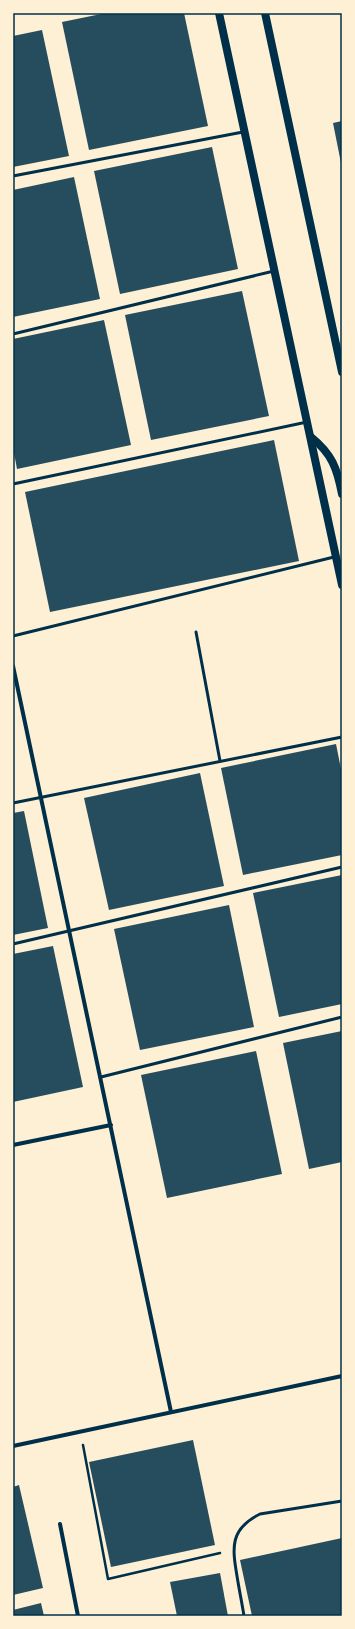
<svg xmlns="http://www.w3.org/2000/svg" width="355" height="1629" viewBox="0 0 355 1629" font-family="Helvetica,sans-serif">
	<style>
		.building { fill: #264d5e }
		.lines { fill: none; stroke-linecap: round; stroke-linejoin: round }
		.path { stroke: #003049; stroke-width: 2.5 }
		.service { stroke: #003049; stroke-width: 3 }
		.minor { stroke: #003049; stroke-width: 4 }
		.secondary { stroke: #003049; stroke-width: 8 }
		.neatline { fill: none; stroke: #003049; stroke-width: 1.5 }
	</style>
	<rect width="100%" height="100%" fill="#fdf0d5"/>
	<g class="building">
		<path d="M 106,13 L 184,13 L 208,126 L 89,150 L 62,22 Z"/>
		<path d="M 42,30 L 69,156 L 13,167 L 13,36 Z"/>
		<path d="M 342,121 L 342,163 L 341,163 L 333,123 Z"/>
		<path d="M 212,147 L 238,269 L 120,294 L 94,171 Z"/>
		<path d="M 74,177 L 100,299 L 13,317 L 13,190 Z"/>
		<path d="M 242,291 L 269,416 L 151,440 L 125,315 Z"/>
		<path d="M 104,320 L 131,445 L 17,469 L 13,448 L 13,339 Z"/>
		<path d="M 274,440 L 299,561 L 50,612 L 25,492 Z"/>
		<path d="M 336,744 L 342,774 L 342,855 L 243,875 L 221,768 Z"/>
		<path d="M 200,773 L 224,886 L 109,910 L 84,798 Z"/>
		<path d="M 24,811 L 48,928 L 13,935 L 13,813 Z"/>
		<path d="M 342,875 L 342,1004 L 279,1017 L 253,893 Z"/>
		<path d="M 229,905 L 254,1027 L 140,1050 L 114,929 Z"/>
		<path d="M 53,946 L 83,1087 L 13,1102 L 13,954 Z"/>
		<path d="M 342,1031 L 342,1162 L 309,1169 L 283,1043 Z"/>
		<path d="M 256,1051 L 282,1174 L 167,1198 L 141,1075 Z"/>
		<path d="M 193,1440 L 215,1545 L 111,1567 L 89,1462 Z"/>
		<path d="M 19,1485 L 43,1588 L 13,1595 L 13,1487 Z"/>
		<path d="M 342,1538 L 342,1616 L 252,1616 L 240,1560 Z"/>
		<path d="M 220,1573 L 228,1616 L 177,1616 L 170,1582 Z"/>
		<path d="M 41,1603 L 44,1616 L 13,1616 L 13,1610 Z"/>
	</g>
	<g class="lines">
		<path class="path" d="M 83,1445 L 108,1579 L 220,1553"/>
		<g class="service">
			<path d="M 13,176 L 243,132"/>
			<path d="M 13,334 L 274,271"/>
			<path d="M 13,484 L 307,422"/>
			<path d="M 196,632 L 220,761"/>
			<path d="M 13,636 L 334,557"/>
			<path d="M 13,803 L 342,737"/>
			<path d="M 13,944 L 342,867"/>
			<path d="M 101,1077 L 342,1017"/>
			<path d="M 244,1616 C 242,1603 239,1589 237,1576 C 232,1547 230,1529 260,1514 L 342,1501"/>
		</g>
		<g class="minor">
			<path d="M 13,666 L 171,1412"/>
			<path d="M 13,1145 L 111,1125"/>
			<path d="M 13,1446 L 342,1376"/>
			<path d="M 60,1524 L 78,1616"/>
		</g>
		<g class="secondary">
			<path d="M 219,13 L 342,585"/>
			<path d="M 265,13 L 342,372"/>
			<path d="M 311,437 C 332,454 337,468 342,494"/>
		</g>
	</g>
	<rect width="355" height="1629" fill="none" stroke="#fdf0d5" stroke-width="28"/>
	<rect x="14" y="14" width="327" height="1601" class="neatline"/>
</svg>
